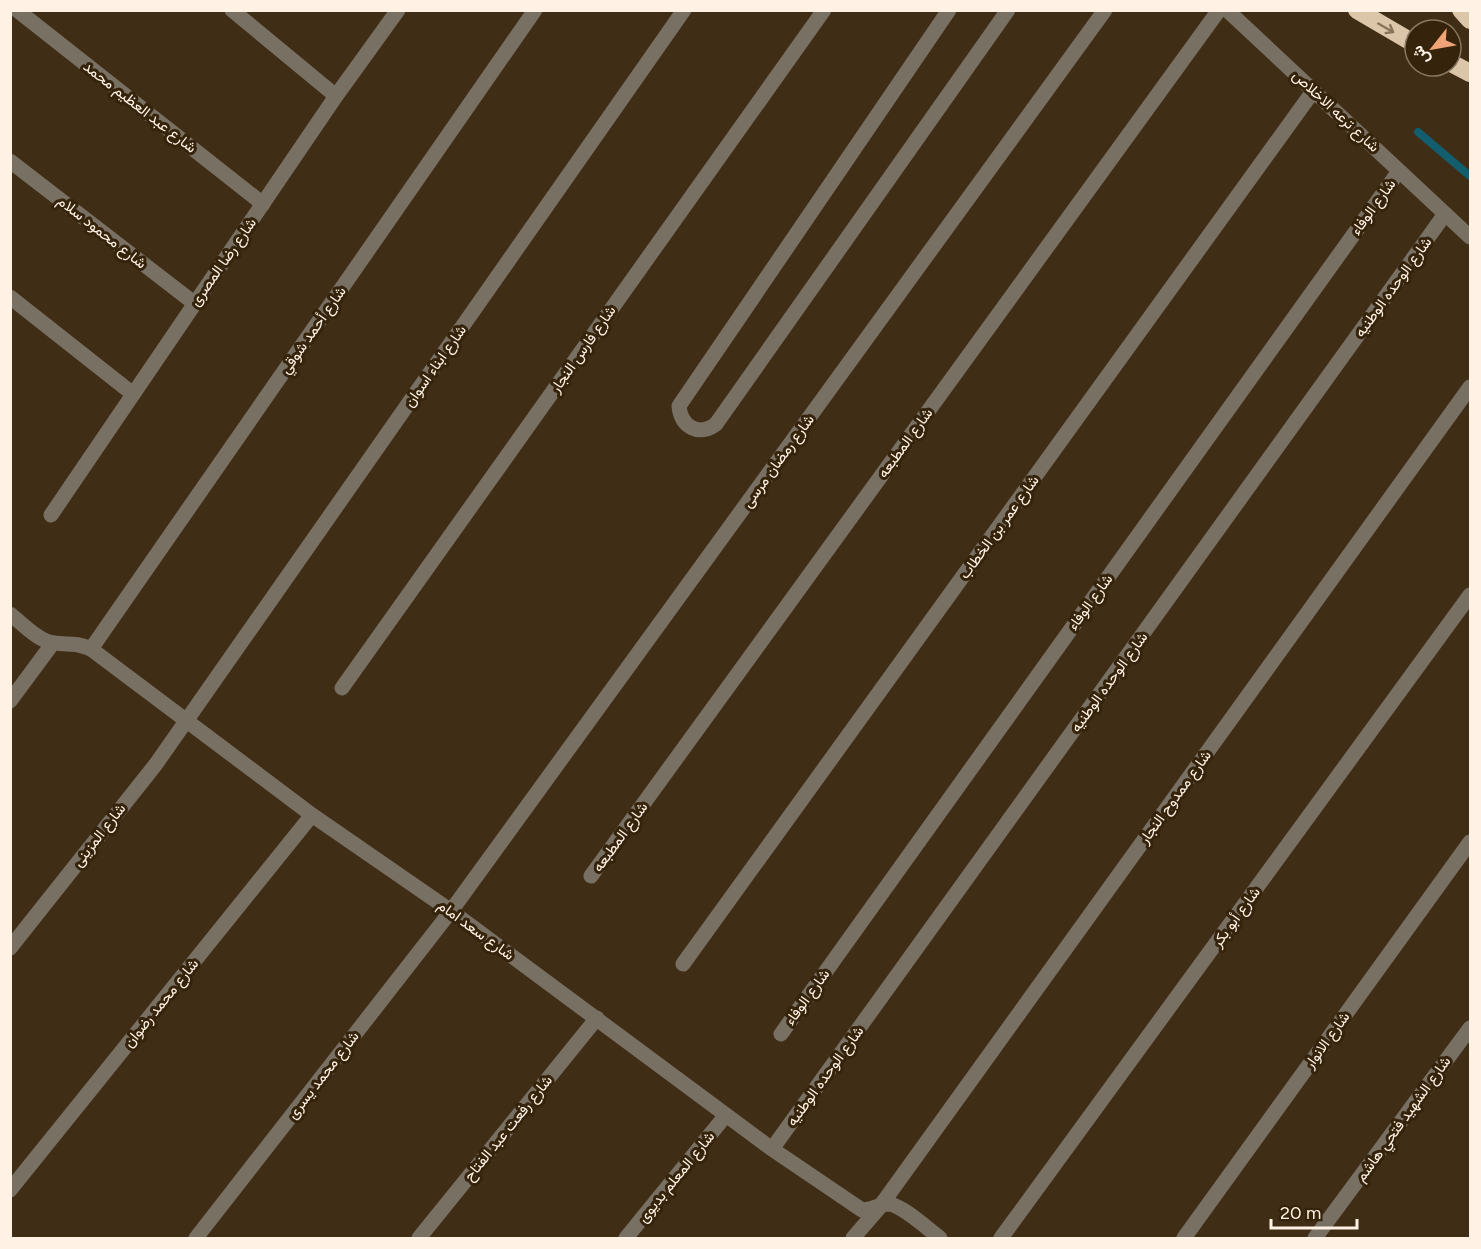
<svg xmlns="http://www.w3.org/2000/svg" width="1481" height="1249" viewBox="0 0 1481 1249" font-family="Figtree,Vazirmatn,sans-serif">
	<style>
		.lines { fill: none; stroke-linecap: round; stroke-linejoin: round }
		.stream { stroke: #125e6e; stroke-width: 8 }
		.minor { stroke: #797064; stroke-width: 15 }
		.highway { stroke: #dcc6a9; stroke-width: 18 }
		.oneway { stroke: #88745a }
		.labels { text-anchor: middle; stroke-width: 6; stroke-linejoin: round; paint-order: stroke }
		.street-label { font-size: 15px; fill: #fff2e4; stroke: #35230b }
	</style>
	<rect width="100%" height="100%" fill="#402d15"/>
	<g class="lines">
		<path class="stream" d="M 1418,132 L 1470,176"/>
		<g class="minor">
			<path d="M 17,10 L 263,204"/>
			<path d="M 232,10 L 336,96"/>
			<path d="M 949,10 L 679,406 C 681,427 699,437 716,424 L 1008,10"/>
			<path d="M 1227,10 L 1470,237"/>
			<path d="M 10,161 L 194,303"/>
			<path d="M 10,297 L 133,394"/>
			<path d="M 51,515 L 336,96 L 398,10"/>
			<path d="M 10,614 C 22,623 38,641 54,643 C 69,645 75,642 91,649 L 312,815 L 451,911 L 772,1149 L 862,1210 C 872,1210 880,1204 889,1204 C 902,1205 929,1230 940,1238"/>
			<path d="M 91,649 L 535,10"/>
			<path d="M 342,688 L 824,10"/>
			<path d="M 10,701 L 53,643"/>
			<path d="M 591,876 L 1219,10"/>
			<path d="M 10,948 L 156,764 L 684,10"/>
			<path d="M 683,964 L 1314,90"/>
			<path d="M 781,1034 L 1399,171"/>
			<path d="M 772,1149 L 1445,214"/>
			<path d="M 10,1190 L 312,815"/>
			<path d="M 196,1238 L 451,911 L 1105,10"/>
			<path d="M 419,1238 L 597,1018"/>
			<path d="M 626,1238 L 726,1115"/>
			<path d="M 853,1238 L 879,1208 L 1470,387"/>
			<path d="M 1001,1238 L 1470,595"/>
			<path d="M 1184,1238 L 1470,842"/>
			<path d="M 1315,1238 L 1470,1028"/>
		</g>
		<g class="highway">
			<path d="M 1357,10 L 1415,44"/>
			<path d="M 1461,10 L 1470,20"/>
			<path d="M 1451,63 L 1470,73"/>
		</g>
	</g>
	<defs><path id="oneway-shaft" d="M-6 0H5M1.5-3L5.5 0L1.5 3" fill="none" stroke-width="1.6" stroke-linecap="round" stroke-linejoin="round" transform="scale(1.5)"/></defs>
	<use class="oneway" href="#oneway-shaft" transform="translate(1386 28) rotate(30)"/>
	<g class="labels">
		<g class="street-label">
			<text transform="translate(140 107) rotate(38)" y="5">شارع عبد العظيم محمد</text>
			<text transform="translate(1336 111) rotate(43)" y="5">شارع ترعه الاخلاص</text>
			<text transform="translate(1373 207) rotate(-54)" y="5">شارع الوفاء</text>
			<text transform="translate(102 232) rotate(38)" y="5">شارع محمود سلام</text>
			<text transform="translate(223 262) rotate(-55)" y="5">شارع رضا المصرى</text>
			<text transform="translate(1393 287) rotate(-54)" y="5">شارع الوحده الوطنيه</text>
			<text transform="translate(313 330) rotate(-55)" y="5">شارع أحمد شوقي</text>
			<text transform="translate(583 349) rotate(-55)" y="5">شارع فارس النجار</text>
			<text transform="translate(435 366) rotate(-55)" y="5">شارع ابناء اسوان</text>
			<text transform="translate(905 443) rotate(-54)" y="5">شارع المطبعه</text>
			<text transform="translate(778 461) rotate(-54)" y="5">شارع رمضان مرسى</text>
			<text transform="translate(999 527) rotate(-54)" y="5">شارع عمر بن الخطاب</text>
			<text transform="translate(1090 602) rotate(-54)" y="5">شارع الوفاء</text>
			<text transform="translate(1109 682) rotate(-54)" y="5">شارع الوحده الوطنيه</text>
			<text transform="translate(1175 797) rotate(-54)" y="5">شارع ممدوح النجار</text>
			<text transform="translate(99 835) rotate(-52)" y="5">شارع المزينى</text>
			<text transform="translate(620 837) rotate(-54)" y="5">شارع المطبعه</text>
			<text transform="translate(1236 917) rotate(-54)" y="5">شارع أبو بكر</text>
			<text transform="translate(476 930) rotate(36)" y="5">شارع سعد امام</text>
			<text transform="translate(807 997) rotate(-54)" y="5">شارع الوفاء</text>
			<text transform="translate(161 1003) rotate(-51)" y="5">شارع محمد رضوان</text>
			<text transform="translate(1327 1040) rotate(-54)" y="5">شارع الانوار</text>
			<text transform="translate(323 1075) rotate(-52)" y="5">شارع محمد يسرى</text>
			<text transform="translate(825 1076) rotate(-54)" y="5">شارع الوحده الوطنيه</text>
			<text transform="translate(1403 1119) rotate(-54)" y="5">شارع الشهيد فتحي هاشم</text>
			<text transform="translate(508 1128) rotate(-51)" y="5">شارع رفعت عبد الفتاح</text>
			<text transform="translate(676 1177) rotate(-51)" y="5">شارع المعلم بديوى</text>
		</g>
	</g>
	<rect width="1481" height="1249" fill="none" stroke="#fff2e4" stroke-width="24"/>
	<g transform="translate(1433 48) rotate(239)"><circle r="28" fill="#35230b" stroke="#867662" stroke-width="1.5"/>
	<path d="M0-4.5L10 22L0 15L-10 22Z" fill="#efa376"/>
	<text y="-9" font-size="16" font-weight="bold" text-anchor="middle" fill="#fff2e4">ش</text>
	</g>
	<path d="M1271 1219v9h86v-9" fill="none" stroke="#fff2e4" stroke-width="3"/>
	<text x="1280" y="1219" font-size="18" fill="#fff2e4" stroke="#35230b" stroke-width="4.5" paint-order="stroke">20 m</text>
</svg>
